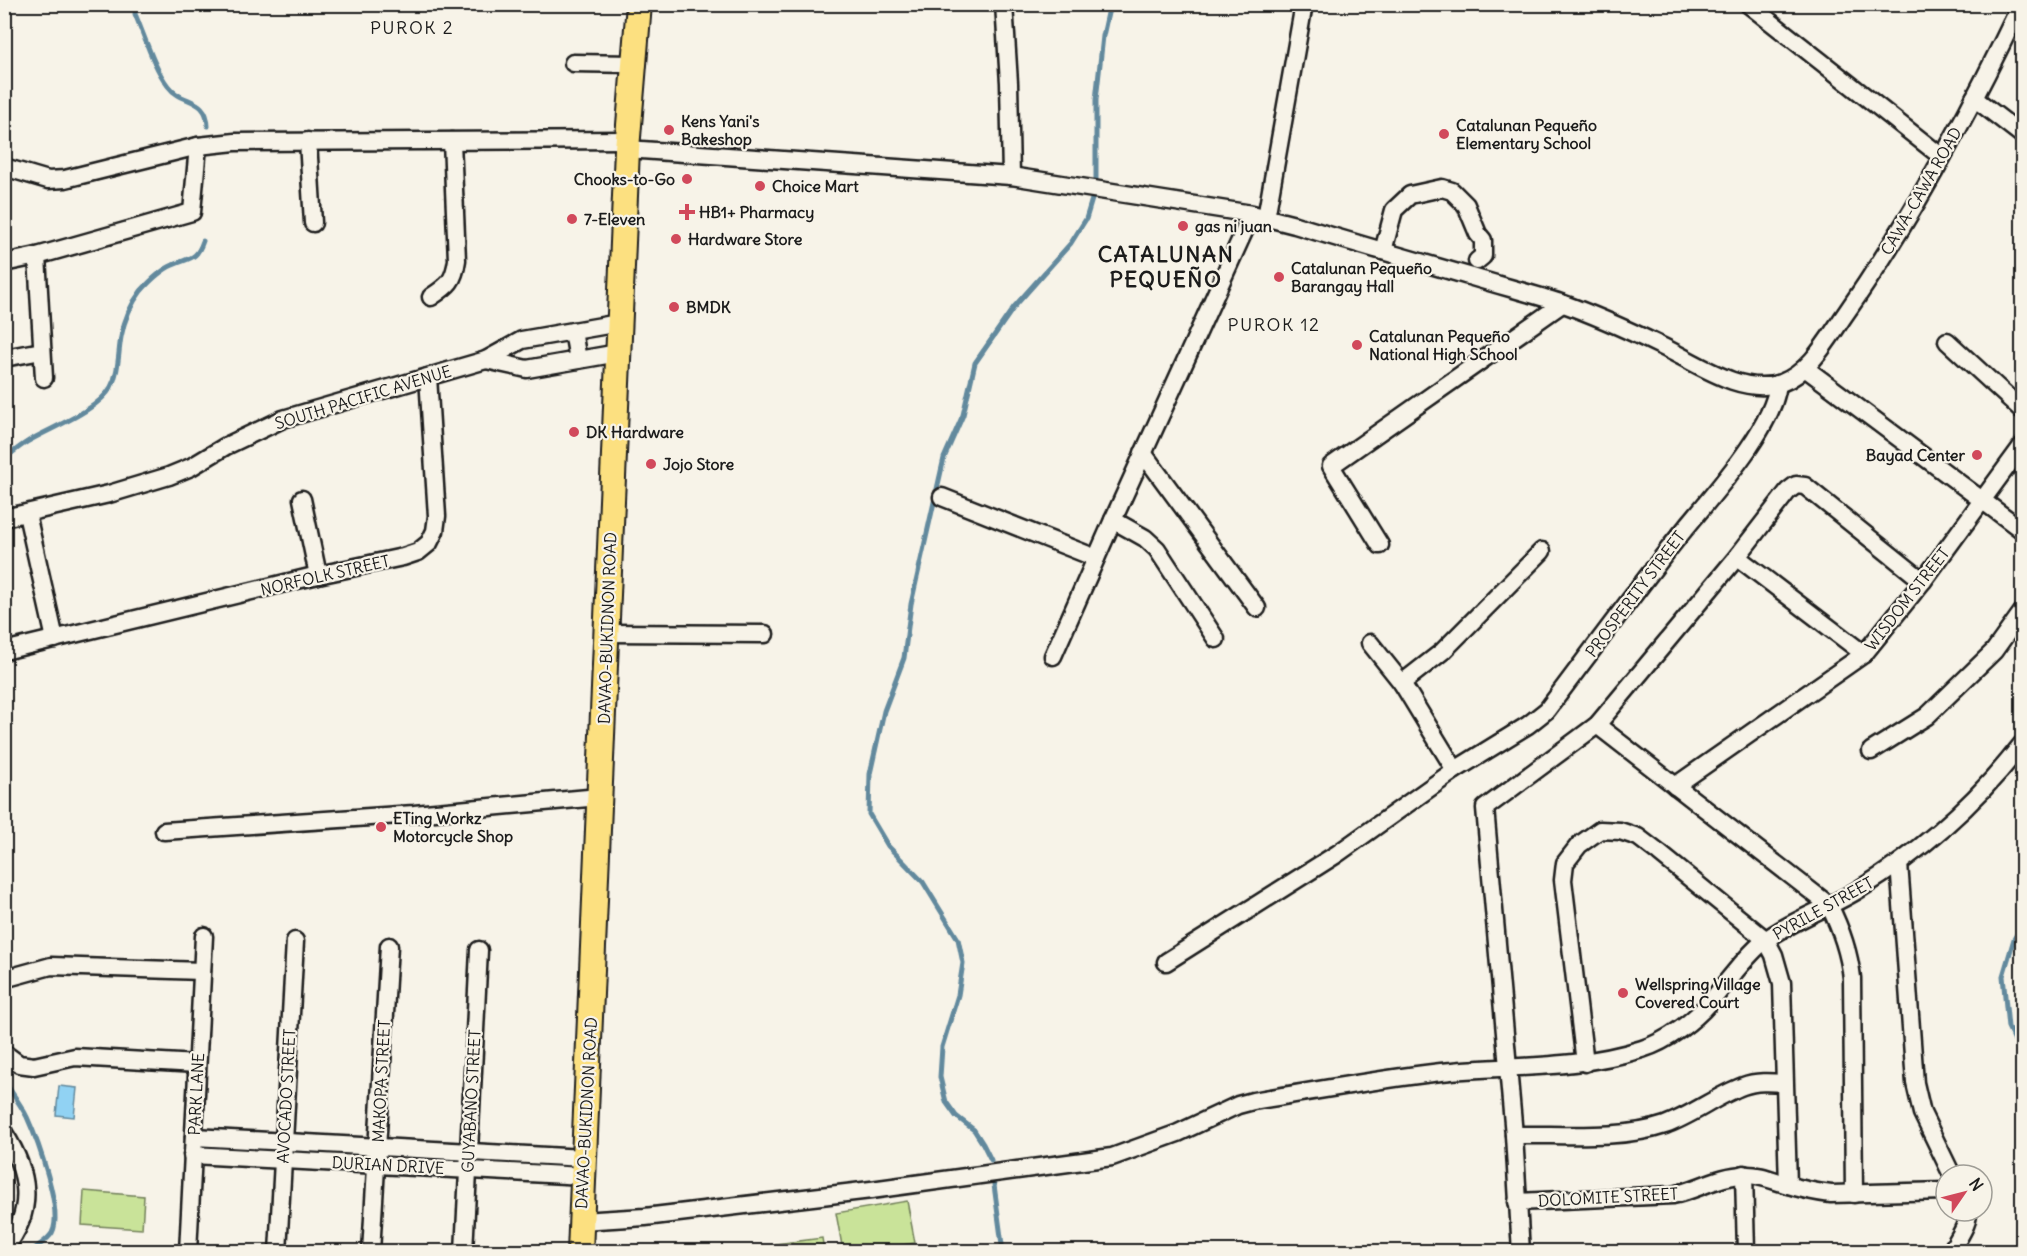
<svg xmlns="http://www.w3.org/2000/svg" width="2027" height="1256" viewBox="0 0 2027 1256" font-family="Delius,sans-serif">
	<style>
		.green { fill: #c9e399; stroke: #72805a; stroke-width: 1.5 }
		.water { fill: #91d2f3; stroke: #62899d; stroke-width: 1.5 }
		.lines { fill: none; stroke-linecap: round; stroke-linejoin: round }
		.stream { stroke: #62899d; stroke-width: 5 }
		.minor-casing { stroke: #1c1c1c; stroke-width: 21 }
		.highway-casing { stroke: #1c1c1c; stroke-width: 28 }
		.minor { stroke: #f7f3e8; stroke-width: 16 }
		.highway { stroke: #fce080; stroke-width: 24 }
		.poi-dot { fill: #d1495b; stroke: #f7f3e8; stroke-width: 2 }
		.labels { text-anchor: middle; stroke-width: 4.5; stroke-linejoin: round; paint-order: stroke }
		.poi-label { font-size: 16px; font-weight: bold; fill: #1c1c1c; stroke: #f7f3e8; text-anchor: start }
		.street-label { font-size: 16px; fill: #1c1c1c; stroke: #f7f3e8 }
		.neighbourhood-label { font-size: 18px; letter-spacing: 1.5px; fill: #1c1c1c; stroke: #f7f3e8 }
		.district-label { font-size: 22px; font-weight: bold; letter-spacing: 1.5px; fill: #1c1c1c; stroke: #f7f3e8 }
	</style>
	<rect width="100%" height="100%" fill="#f7f3e8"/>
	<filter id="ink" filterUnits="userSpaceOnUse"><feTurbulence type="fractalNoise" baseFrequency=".0167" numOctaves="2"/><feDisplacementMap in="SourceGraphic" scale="12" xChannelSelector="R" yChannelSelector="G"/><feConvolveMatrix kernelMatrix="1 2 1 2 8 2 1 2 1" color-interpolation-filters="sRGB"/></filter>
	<g filter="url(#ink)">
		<g class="green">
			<path d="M 84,1191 L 144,1196 L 142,1229 L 82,1225 Z"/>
			<path d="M 907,1201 L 915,1243 L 864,1251 L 843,1251 L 836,1213 Z"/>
			<path d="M 822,1238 L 824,1251 L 777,1251 L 776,1244 Z"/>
		</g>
		<path class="water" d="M 59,1086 L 77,1088 L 74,1117 L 56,1115 Z"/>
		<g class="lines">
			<g class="stream">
				<path d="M 136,4 L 135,14 C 145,37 153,66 168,86 C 182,105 207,96 208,126"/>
				<path d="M 1096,180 L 1096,100 L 1103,36 L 1110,4"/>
				<path d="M 4,459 C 12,453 19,447 27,442 C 50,428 98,411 111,387 C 119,372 118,354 121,337 C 124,321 131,304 141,291 C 150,281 161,270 173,265 C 190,257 196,261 203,241"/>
				<path d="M 2022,926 L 2014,939 L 2003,976 L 2008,1027 L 2022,1056"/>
				<path d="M 4,1081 C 12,1093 21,1105 27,1117 C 37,1139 64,1212 52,1233 C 47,1241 38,1245 31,1252"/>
				<path d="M 991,1160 L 983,1144 L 974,1130 L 956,1116 L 946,1102 L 940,1077 L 942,1047 L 958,995 L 963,963 L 958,939 L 923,882 L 888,846 L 869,814 L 870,774 L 884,711 L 904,658 L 911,604 L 944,458 L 963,415 L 975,363 L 1014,307 L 1071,243 L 1086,219 L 1092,199"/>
				<path d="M 994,1185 L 1003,1252"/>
			</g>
			<defs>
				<g id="minor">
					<path d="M 1004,4 L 1009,83 L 1011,176"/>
					<path d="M 1748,4 L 1942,157"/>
					<path d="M 573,63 L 634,64"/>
					<path d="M 1974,98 L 2022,135"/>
					<path d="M 308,141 L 313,223"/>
					<path d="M 627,149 L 1011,176 L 1252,214 L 1295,225 C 1354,243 1413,260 1472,277 C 1502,286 1532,294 1561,303 C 1595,315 1628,330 1659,345 C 1694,361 1741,397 1781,383 C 1811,372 1829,337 1846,313 C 1914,216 1970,111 2021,4"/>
					<path d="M 4,167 L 48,180 L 65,179 L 198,146 L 235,142 L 628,140"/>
					<path d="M 1266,218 L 1304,4"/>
					<path d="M 1383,251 L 1394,210 L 1410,195 L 1442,188 L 1452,191 L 1466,205 L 1478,234 L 1483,240 L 1483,256 L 1477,261"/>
					<path d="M 37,256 L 44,378"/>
					<path d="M 4,263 L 37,256 L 192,212 L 198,146"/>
					<path d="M 431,297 C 449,285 454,281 457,260 L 452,141"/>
					<path d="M 573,331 L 578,360"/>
					<path d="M 1947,341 L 2022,410"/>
					<path d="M 4,358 L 42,351"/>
					<path d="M 486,360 L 527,369 L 618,353"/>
					<path d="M 1805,368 L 2022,530"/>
					<path d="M 1143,453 L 1257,608"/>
					<path d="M 942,497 L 1096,558"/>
					<path d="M 302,499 L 318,575"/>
					<path d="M 27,514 L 55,639"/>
					<path d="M 4,518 L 109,494 L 169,476 L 191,467 L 226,446 L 283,419 L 486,360 L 522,340 L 619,323"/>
					<path d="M 1113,520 L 1145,538 L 1157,549 L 1216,639"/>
					<path d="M 1380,545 L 1331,466 L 1562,304"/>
					<path d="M 1737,557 L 1864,654"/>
					<path d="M 606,633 L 765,634"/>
					<path d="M 1370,643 L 1402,683 L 1455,770"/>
					<path d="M 4,651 L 318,575 L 403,557 L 418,552 L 429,543 L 435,531 L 437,516 L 428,377"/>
					<path d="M 1053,656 L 1113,520 L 1252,214"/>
					<path d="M 1402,683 L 1443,651 L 1542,551"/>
					<path d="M 1597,725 L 1829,905 C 1841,929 1849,951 1852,978 L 1854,1194"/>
					<path d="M 1871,751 L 1927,716 L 1994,651 L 2022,612"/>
					<path d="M 1675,786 L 1864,654 L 1923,581 L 2022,446"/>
					<path d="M 164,831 L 414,814 L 599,797"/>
					<path d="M 1899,863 L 1915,1083 L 1922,1113 L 1952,1175"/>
					<path d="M 1166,962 L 1337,854 L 1455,770 L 1528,725 L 1547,710 C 1587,657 1627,603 1668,550 C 1699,509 1773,433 1778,384"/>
					<path d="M 4,979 L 51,966 L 202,971"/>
					<path d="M 4,1053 L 19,1064 L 34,1066 L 75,1057 L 197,1064"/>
					<path d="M 1585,1063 L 1563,880 L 1565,863 L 1579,845 L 1600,830 L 1620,831 L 1638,837 L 1659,853 L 1766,940 L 1774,955 L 1782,983 L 1788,1185"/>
					<path d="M 4,1133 C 29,1172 36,1210 4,1249"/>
					<path d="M 1514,1135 C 1560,1134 1621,1140 1665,1125 C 1693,1115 1716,1096 1743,1086 C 1756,1081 1770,1082 1784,1083"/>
					<path d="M 194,1137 L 584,1158"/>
					<path d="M 192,1155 L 583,1176"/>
					<path d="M 1744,1174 L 1746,1252"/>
					<path d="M 1517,1202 L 1673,1195 C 1697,1190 1720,1175 1745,1175 C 1758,1174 1772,1180 1785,1184 C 1800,1189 1815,1192 1831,1194 L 1946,1191"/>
					<path d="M 581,1221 L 645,1217 L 871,1190 L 1112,1157 L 1178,1133 L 1238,1105 L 1253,1101 C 1315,1091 1378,1079 1441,1072 C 1509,1065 1576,1070 1642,1049 C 1668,1041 1695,1020 1712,1000 C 1729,980 1743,959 1763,942 C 1792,920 1827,909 1858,890 C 1921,852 1977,802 2022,744"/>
					<path d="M 188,1252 L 204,936"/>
					<path d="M 278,1252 L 295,941"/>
					<path d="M 371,1252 L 389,946"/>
					<path d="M 464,1252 L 479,950"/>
					<path d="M 1521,1252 L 1514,1135 L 1485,808 L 1597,725 L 1737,557 L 1788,491 L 1796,485 L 1805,486 L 1923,581"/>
					<path d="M 1951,1252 C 1957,1239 1969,1225 1968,1211"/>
				</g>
				<path id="highway" d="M 580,1252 L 627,149 L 639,4"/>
			</defs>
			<use href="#minor" class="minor-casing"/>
			<use href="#highway" class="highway-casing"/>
			<use href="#minor" class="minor"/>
			<use href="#highway" class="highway"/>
		</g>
	</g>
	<g class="poi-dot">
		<circle cx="669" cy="130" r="6"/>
		<circle cx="1444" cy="134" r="6"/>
		<circle cx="687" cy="179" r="6"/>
		<circle cx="760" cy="186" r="6"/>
		<path d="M684 203h6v6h6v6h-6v6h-6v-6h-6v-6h6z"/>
		<circle cx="572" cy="219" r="6"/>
		<circle cx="1183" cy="226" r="6"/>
		<circle cx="676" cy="239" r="6"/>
		<circle cx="1279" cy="277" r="6"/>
		<circle cx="674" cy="307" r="6"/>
		<circle cx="1357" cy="345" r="6"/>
		<circle cx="574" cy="432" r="6"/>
		<circle cx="1977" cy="455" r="6"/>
		<circle cx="651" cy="464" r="6"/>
		<circle cx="381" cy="827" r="6"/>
		<circle cx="1623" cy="993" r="6"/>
	</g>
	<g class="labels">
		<g class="poi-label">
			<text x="681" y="127">Kens Yani's<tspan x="681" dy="18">Bakeshop</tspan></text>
			<text x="1456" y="131">Catalunan Pequeño<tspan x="1456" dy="18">Elementary School</tspan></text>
			<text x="675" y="185" text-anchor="end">Chooks-to-Go</text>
			<text x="772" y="192">Choice Mart</text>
			<text x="699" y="218">HB1+ Pharmacy</text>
			<text x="584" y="225">7-Eleven</text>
			<text x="1195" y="232">gas ni juan</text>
			<text x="688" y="245">Hardware Store</text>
			<text x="1291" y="274">Catalunan Pequeño<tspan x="1291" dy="18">Barangay Hall</tspan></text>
			<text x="686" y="313">BMDK</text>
			<text x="1369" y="342">Catalunan Pequeño<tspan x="1369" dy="18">National High School</tspan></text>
			<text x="586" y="438">DK Hardware</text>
			<text x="1965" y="461" text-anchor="end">Bayad Center</text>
			<text x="663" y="470">Jojo Store</text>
			<text x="393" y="824">ETing Workz<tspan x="393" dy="18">Motorcycle Shop</tspan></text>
			<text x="1635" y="990">Wellspring Village<tspan x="1635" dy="18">Covered Court</tspan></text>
		</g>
		<g class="street-label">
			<text transform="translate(1921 191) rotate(-60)" y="6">CAWA-CAWA ROAD</text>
			<text transform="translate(363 397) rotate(-17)" y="6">SOUTH PACIFIC AVENUE</text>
			<text transform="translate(325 575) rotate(-13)" y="6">NORFOLK STREET</text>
			<text transform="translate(1635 594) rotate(-53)" y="6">PROSPERITY STREET</text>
			<text transform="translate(1907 599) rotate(-52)" y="6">WISDOM STREET</text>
			<text transform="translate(607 628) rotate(-88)" y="6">DAVAO-BUKIDNON ROAD</text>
			<text transform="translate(1823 908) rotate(-29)" y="6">PYRILE STREET</text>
			<text transform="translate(381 1081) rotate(-87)" y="6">MAKOPA STREET</text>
			<text transform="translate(196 1094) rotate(-87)" y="6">PARK LANE</text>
			<text transform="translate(286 1096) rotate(-87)" y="6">AVOCADO STREET</text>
			<text transform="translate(471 1101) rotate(-87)" y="6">GUYABANO STREET</text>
			<text transform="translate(586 1113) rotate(-87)" y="6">DAVAO-BUKIDNON ROAD</text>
			<text transform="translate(388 1165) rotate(3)" y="6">DURIAN DRIVE</text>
			<text transform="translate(1608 1197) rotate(-3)" y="6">DOLOMITE STREET</text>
		</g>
		<g class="neighbourhood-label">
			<text x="412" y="34">PUROK 2</text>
			<text x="1274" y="331">PUROK 12</text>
		</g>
		<g class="district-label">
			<text x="1166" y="262">CATALUNAN<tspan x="1166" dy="25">PEQUEÑO</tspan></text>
		</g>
	</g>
	<rect width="2027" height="1256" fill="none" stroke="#f7f3e8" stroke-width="24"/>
	<rect x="12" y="12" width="2003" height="1232" fill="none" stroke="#1c1c1c" stroke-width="2" filter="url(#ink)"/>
	<g transform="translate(1964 1193) rotate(55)"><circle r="28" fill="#f7f3e8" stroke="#9f9d96" stroke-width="1.5"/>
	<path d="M0-4.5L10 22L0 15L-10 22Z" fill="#d1495b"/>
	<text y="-9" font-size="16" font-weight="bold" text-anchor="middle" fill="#1c1c1c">N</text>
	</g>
</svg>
